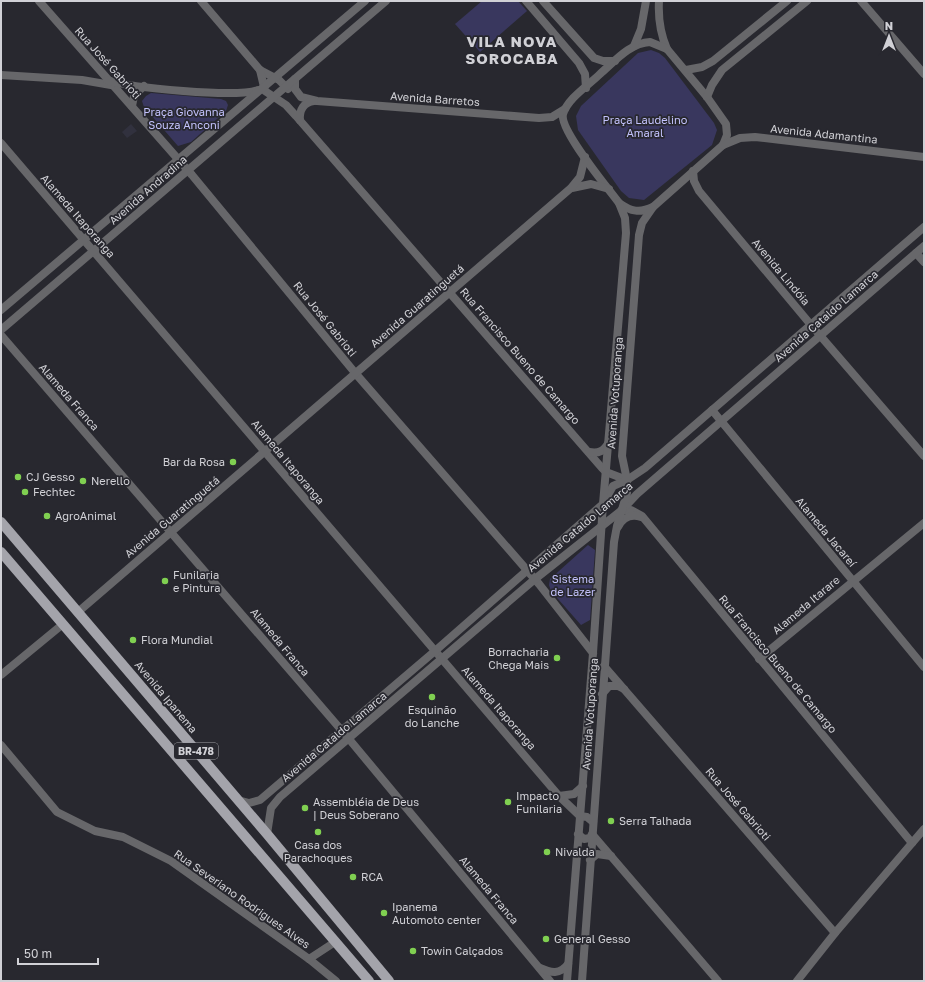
<svg xmlns="http://www.w3.org/2000/svg" width="925" height="982" viewBox="0 0 925 982" font-family="'Golos Text',sans-serif">
	<style>
		.built { fill: #31313e }
		.green { fill: #39375e }
		.lines { fill: none; stroke-linecap: round; stroke-linejoin: round }
		.minor { stroke: #67676a; stroke-width: 8 }
		.primary { stroke: #a4a4ab; stroke-width: 10 }
		.poi-dot { fill: #80d051; stroke: #28282f; stroke-width: 1.5 }
		.labels { text-anchor: middle; stroke-width: 3.5; stroke-linejoin: round; paint-order: stroke }
		.shield { fill: #28282f; stroke: #9e9ea4; stroke-width: 1 }
		.shield-label { font-size: 10px; font-weight: bold; fill: #d1d1d6 }
		.street-label { font-size: 11px; fill: #d1d1d6; stroke: #28282f }
		.park-label { font-size: 11px; fill: #c2c1fb; stroke: #28282f }
		.poi-label { font-size: 11px; fill: #d1d1d6; stroke: #28282f; text-anchor: start }
		.district-label { font-size: 15px; font-weight: bold; letter-spacing: 1px; fill: #d1d1d6; stroke: #28282f }
	</style>
	<rect width="100%" height="100%" fill="#28282f"/>
	<path class="built" d="M 131,124 L 137,131 L 127,138 L 122,132 Z"/>
	<g class="green">
		<path d="M 482,1 L 518,1 L 527,11 L 480,52 L 455,24 Z"/>
		<path d="M 651,50 L 659,53 L 665,58 L 714,123 L 717,130 L 712,145 L 644,200 L 629,198 L 621,191 L 578,130 L 576,116 L 581,106 L 638,53 Z"/>
		<path d="M 151,93 L 221,99 L 226,101 L 228,105 L 226,111 L 191,142 L 178,146 L 144,107 L 142,101 L 146,96 Z"/>
		<path d="M 588,545 L 595,550 L 590,620 L 581,625 L 551,591 L 549,585 L 550,579 Z"/>
	</g>
	<g class="lines">
		<g class="minor">
			<path d="M 39,1 L 192,175 L 356,374 L 539,584 L 593,653"/>
			<path d="M 201,1 L 260,70 L 279,80 L 288,89"/>
			<path d="M 526,1 L 579,63 L 585,74 L 586,88"/>
			<path d="M 543,1 L 594,58 L 603,61 L 615,61"/>
			<path d="M 659,1 C 658,19 660,33 667,49"/>
			<path d="M 861,1 L 924,74"/>
			<path d="M 650,42 L 667,49 L 707,97 L 726,124 L 727,135 L 723,145 L 653,207 C 640,213 631,212 619,203 C 608,188 559,130 563,114 C 568,98 589,85 600,74 C 615,61 630,43 650,42 Z"/>
			<path d="M 634,46 L 641,29 L 646,1"/>
			<path d="M 260,70 L 265,91 L 286,105 L 296,116 L 602,468 L 606,472 L 627,480"/>
			<path d="M 686,70 L 702,67 L 713,61 L 787,1"/>
			<path d="M 1,75 L 82,80 L 111,85"/>
			<path d="M 295,79 L 295,89 L 301,97 L 317,101 L 539,118 L 552,117 L 565,109"/>
			<path d="M 107,80 C 131,88 236,98 258,90"/>
			<path d="M 707,97 L 712,85 L 722,70 L 807,1"/>
			<path d="M 132,106 L 134,96 L 144,86"/>
			<path d="M 300,120 C 299,110 304,102 314,101"/>
			<path d="M 1,143 L 559,796 L 580,816 L 587,817 L 593,822"/>
			<path d="M 723,145 L 740,138 L 755,137 L 924,157"/>
			<path d="M 693,171 L 694,181 L 699,191 L 811,325 L 924,456"/>
			<path d="M 572,188 L 591,184 L 609,189"/>
			<path d="M 916,253 L 924,262"/>
			<path d="M 1,310 L 365,1"/>
			<path d="M 1,330 L 386,1"/>
			<path d="M 1,335 L 349,739 L 550,981"/>
			<path d="M 712,410 L 924,667"/>
			<path d="M 589,452 C 599,454 604,451 609,442"/>
			<path d="M 622,510 L 631,510 L 642,516 L 912,843"/>
			<path d="M 618,527 C 623,517 632,514 641,517"/>
			<path d="M 78,612 L 571,188 L 580,177 L 585,157"/>
			<path d="M 759,659 L 924,523"/>
			<path d="M 604,666 L 835,933"/>
			<path d="M 1,675 L 63,624"/>
			<path d="M 602,694 L 609,686 L 618,686 L 624,689"/>
			<path d="M 1,745 L 57,812 L 95,831 L 123,837 L 171,861 L 309,959 L 336,981"/>
			<path d="M 559,796 L 574,794 L 583,786"/>
			<path d="M 238,800 L 249,803 L 260,800 L 435,651 L 603,504 L 613,486 L 627,480 L 645,468 L 924,227"/>
			<path d="M 267,834 L 271,808 L 280,797 L 535,579 L 622,510 L 637,494 L 924,246"/>
			<path d="M 578,834 L 584,839 L 590,838 L 592,834 L 718,981"/>
			<path d="M 590,860 L 597,854 L 611,856"/>
			<path d="M 309,959 L 335,942"/>
			<path d="M 540,968 C 551,973 560,975 568,964"/>
			<path d="M 567,981 L 593,653 L 603,504 L 626,233 L 625,218 L 619,203"/>
			<path d="M 582,981 L 614,542 L 617,526 L 627,493 L 627,480 L 622,456 L 639,235 L 642,223 L 653,207"/>
			<path d="M 797,981 L 835,933 L 924,829"/>
		</g>
		<g class="primary">
			<path d="M 1,522 L 267,834 L 389,981"/>
			<path d="M 1,552 L 369,981"/>
		</g>
	</g>
	<g class="poi-dot">
		<circle cx="233" cy="462" r="4"/>
		<circle cx="18" cy="477" r="4"/>
		<circle cx="83" cy="481" r="4"/>
		<circle cx="25" cy="492" r="4"/>
		<circle cx="47" cy="516" r="4"/>
		<circle cx="165" cy="581" r="4"/>
		<circle cx="133" cy="640" r="4"/>
		<circle cx="557" cy="658" r="4"/>
		<circle cx="432" cy="697" r="4"/>
		<circle cx="508" cy="802" r="4"/>
		<circle cx="305" cy="808" r="4"/>
		<circle cx="611" cy="821" r="4"/>
		<circle cx="318" cy="832" r="4"/>
		<circle cx="547" cy="852" r="4"/>
		<circle cx="353" cy="877" r="4"/>
		<circle cx="384" cy="913" r="4"/>
		<circle cx="546" cy="939" r="4"/>
		<circle cx="413" cy="951" r="4"/>
	</g>
	<g class="labels">
		<rect class="shield" x="174" y="743" width="44" height="16" rx="3"/>
		<g class="shield-label">
			<text x="196" y="755">BR-478</text>
		</g>
		<g class="street-label">
			<text transform="translate(108 63) rotate(48)" y="4">Rua José Gabrioti</text>
			<text transform="translate(435 99) rotate(4)" y="4">Avenida Barretos</text>
			<text transform="translate(824 134) rotate(6)" y="4">Avenida Adamantina</text>
			<text transform="translate(148 190) rotate(-41)" y="4">Avenida Andradina</text>
			<text transform="translate(78 216) rotate(49)" y="4">Alameda Itaporanga</text>
			<text transform="translate(781 272) rotate(50)" y="4">Avenida Lindóia</text>
			<text transform="translate(417 306) rotate(-41)" y="4">Avenida Guaratinguetá</text>
			<text transform="translate(826 316) rotate(-41)" y="4">Avenida Cataldo Lamarca</text>
			<text transform="translate(325 319) rotate(51)" y="4">Rua José Gabrioti</text>
			<text transform="translate(520 356) rotate(49)" y="4">Rua Francisco Bueno de Camargo</text>
			<text transform="translate(615 393) rotate(-86)" y="4">Avenida Votuporanga</text>
			<text transform="translate(69 397) rotate(49)" y="4">Alameda Franca</text>
			<text transform="translate(288 462) rotate(50)" y="4">Alameda Itaporanga</text>
			<text transform="translate(172 517) rotate(-40)" y="4">Avenida Guaratinguetá</text>
			<text transform="translate(580 527) rotate(-40)" y="4">Avenida Cataldo Lamarca</text>
			<text transform="translate(826 532) rotate(50)" y="4">Alameda Jacareí</text>
			<text transform="translate(806 605) rotate(-40)" y="4">Alameda Itarare</text>
			<text transform="translate(280 642) rotate(50)" y="4">Alameda Franca</text>
			<text transform="translate(778 664) rotate(50)" y="4">Rua Francisco Bueno de Camargo</text>
			<text transform="translate(166 697) rotate(50)" y="4">Avenida Ipanema</text>
			<text transform="translate(499 708) rotate(49)" y="4">Alameda Itaporanga</text>
			<text transform="translate(590 714) rotate(-86)" y="4">Avenida Votuporanga</text>
			<text transform="translate(334 737) rotate(-40)" y="4">Avenida Cataldo Lamarca</text>
			<text transform="translate(738 804) rotate(49)" y="4">Rua José Gabrioti</text>
			<text transform="translate(489 890) rotate(50)" y="4">Alameda Franca</text>
			<text transform="translate(242 899) rotate(35)" y="4">Rua Severiano Rodrigues Alves</text>
		</g>
		<g class="park-label">
			<text x="184" y="116">Praça Giovanna<tspan x="184" dy="13">Souza Anconi</tspan></text>
			<text x="645" y="124">Praça Laudelino<tspan x="645" dy="13">Amaral</tspan></text>
			<text x="573" y="583">Sistema<tspan x="573" dy="13">de Lazer</tspan></text>
		</g>
		<g class="poi-label">
			<text x="225" y="466" text-anchor="end">Bar da Rosa</text>
			<text x="26" y="481">CJ Gesso</text>
			<text x="91" y="485">Nerello</text>
			<text x="33" y="496">Fechtec</text>
			<text x="55" y="520">AgroAnimal</text>
			<text x="173" y="579">Funilaria<tspan x="173" dy="13">e Pintura</tspan></text>
			<text x="141" y="644">Flora Mundial</text>
			<text x="549" y="656" text-anchor="end">Borracharia<tspan x="549" dy="13">Chega Mais</tspan></text>
			<text x="432" y="714" text-anchor="middle">Esquinão<tspan x="432" dy="13">do Lanche</tspan></text>
			<text x="516" y="800">Impacto<tspan x="516" dy="13">Funilaria</tspan></text>
			<text x="313" y="806">Assembléia de Deus<tspan x="313" dy="13">| Deus Soberano</tspan></text>
			<text x="619" y="825">Serra Talhada</text>
			<text x="318" y="849" text-anchor="middle">Casa dos<tspan x="318" dy="13">Parachoques</tspan></text>
			<text x="555" y="856">Nivalda</text>
			<text x="361" y="881">RCA</text>
			<text x="392" y="911">Ipanema<tspan x="392" dy="13">Automoto center</tspan></text>
			<text x="554" y="943">General Gesso</text>
			<text x="421" y="955">Towin Calçados</text>
		</g>
		<g class="district-label">
			<text x="512" y="47">VILA NOVA<tspan x="512" dy="17">SOROCABA</tspan></text>
		</g>
	</g>
	<rect width="925" height="982" fill="none" stroke="#d1d1d6" stroke-width="4"/>
	<g transform="translate(889 36)" stroke="#28282f" stroke-width="3" paint-order="stroke">
	<path d="M0-3L7 15L0 10L-7 15Z" fill="#d1d1d6"/>
	<text y="-6" font-size="11" font-weight="bold" text-anchor="middle" fill="#d1d1d6">N</text>
	</g>
	<path d="M18 958v6h80v-6" fill="none" stroke="#d1d1d6" stroke-width="2"/>
	<text x="24" y="958" font-size="12" fill="#d1d1d6" stroke="#28282f" stroke-width="3" paint-order="stroke">50 m</text>
</svg>
